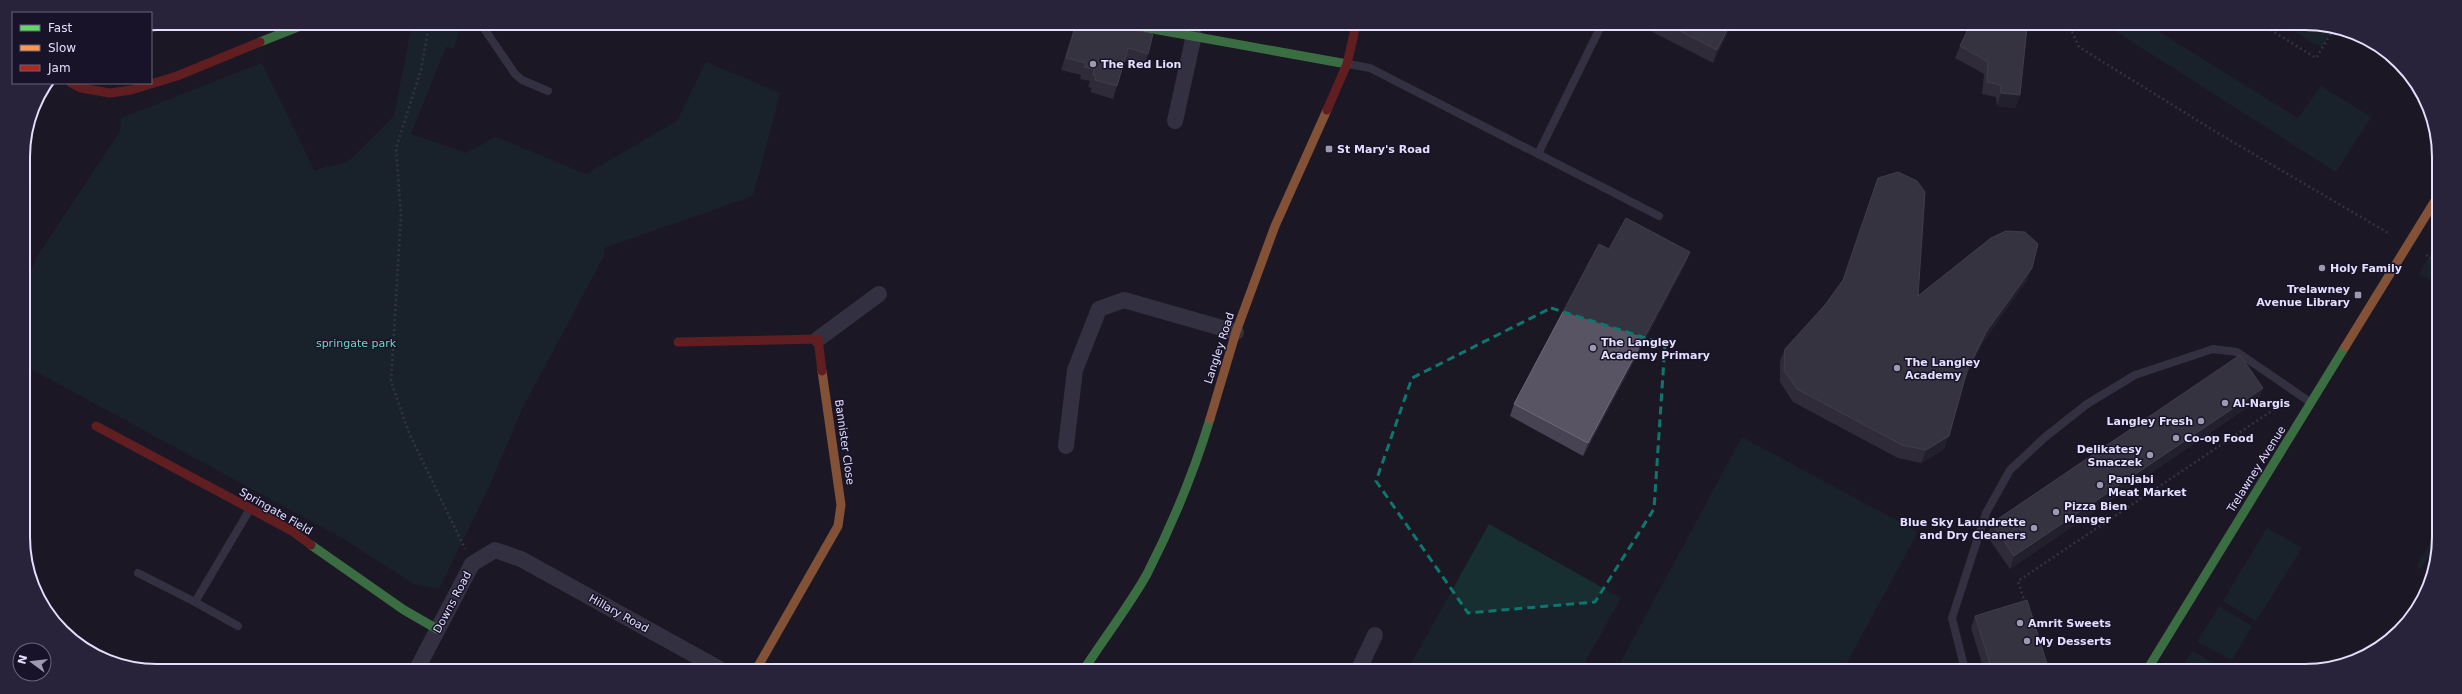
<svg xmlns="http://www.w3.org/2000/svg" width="2462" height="694" viewBox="0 0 2462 694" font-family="'DejaVu Sans',sans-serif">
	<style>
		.green { fill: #182f31 }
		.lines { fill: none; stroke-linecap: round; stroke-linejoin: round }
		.path { stroke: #4b5562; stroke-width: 2.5; stroke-dasharray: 2 3; stroke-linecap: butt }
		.lane { stroke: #514e64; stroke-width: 8 }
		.street { stroke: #514e64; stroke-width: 16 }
		.fast { stroke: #63d668; stroke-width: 9 }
		.slow { stroke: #ff974d; stroke-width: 9 }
		.jam { stroke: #b3261e; stroke-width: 9 }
		.rail-casing { stroke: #4b5b6b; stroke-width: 4.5 }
		.rail { stroke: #181329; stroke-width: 3; stroke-dasharray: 9; stroke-linecap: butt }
		.wall { fill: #474352 }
		.shaded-wall { fill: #2e2b38 }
		.building { fill: #585464; stroke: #6d697c }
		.marked { fill: none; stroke: #0f766e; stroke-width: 3; stroke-dasharray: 8 5; stroke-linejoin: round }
		.poi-dot { fill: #9d99b0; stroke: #181329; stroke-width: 1.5 }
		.labels { text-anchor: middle; stroke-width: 3; stroke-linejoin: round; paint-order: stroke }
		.poi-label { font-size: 11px; font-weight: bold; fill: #e3dffc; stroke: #181329; text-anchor: start }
		.park-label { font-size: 11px; fill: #70d7c1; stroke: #181329 }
		.street-label { font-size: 11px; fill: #e3dffc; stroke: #181329 }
		.rim { fill: none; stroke: #e3dffc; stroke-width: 2 }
	</style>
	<rect width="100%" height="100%" fill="#1b1824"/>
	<g class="green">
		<path d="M 412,24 L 461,24 L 454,48 L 446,47 L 411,134 L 466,153 L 496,137 L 586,174 L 677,121 L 706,62 L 780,93 L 753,196 L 604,248 L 605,254 L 523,407 L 488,489 L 439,589 L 414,584 L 342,538 L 24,365 L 24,289 L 35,260 L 120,131 L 121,118 L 262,63 L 314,170 L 348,162 L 394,116 Z"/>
		<path d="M 2109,27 L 2151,27 L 2298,118 L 2321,86 L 2371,117 L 2336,172 Z"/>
		<path d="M 2288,27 L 2333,27 L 2322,46 L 2314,44 Z"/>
		<path d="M 2436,244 L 2436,284 L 2419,274 Z"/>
		<path d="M 1742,437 L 1918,532 L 1843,670 L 1617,669 Z"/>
		<path d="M 1489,524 L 1621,598 L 1581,669 L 1408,669 Z"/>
		<path d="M 2267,528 L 2302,548 L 2256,621 L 2223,601 Z"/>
		<path d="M 2431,543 L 2435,544 L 2435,557 L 2430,554 L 2421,569 L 2416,566 Z"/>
		<path d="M 2219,606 L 2252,626 L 2232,660 L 2197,642 Z"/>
		<path d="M 2192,651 L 2226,670 L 2180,670 Z"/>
	</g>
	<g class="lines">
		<g class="path">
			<path d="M 429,24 L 421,70 L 396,148 L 401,216 L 391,381 L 409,433 L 465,549"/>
			<path d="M 2070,27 L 2079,47 L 2221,135 L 2390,234"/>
			<path d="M 2266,27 L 2316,58 L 2335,27"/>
			<path d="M 2426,255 L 2436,261"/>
			<path d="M 2025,603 L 2018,581 L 2285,402"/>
		</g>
		<g class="lane">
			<path d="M 481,24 L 515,74 L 522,80 L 548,91"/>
			<path d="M 157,25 L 157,23"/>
			<path d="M 1348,64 L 1370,68 L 1659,216"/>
			<path d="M 1538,154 L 1601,26"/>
			<path d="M 138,573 L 195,602 L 250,509"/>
			<path d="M 195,602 L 238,626"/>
			<path d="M 1965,670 L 1952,618 L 1986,513 L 2010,470 L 2044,438 L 2087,404 L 2135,375 L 2213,349 L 2237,352 L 2310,402"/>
		</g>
		<g class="street">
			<path d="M 1175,121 L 1194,35"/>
			<path d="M 818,339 L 879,294"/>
			<path d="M 1066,446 L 1075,370 L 1099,309 L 1124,300 L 1236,332"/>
			<path d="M 418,667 L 472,564 L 495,550 L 521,559 L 718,668"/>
			<path d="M 1359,669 L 1375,635"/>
		</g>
		<g class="fast">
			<path d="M 1131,25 L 1347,64"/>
			<path d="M 260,42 L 308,23"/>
			<path d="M 311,545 L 404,610 L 437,629"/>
			<path d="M 1085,668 C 1105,637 1129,606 1147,574 C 1172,525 1194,472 1210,419"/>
			<path d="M 2147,670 L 2345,347"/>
		</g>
		<g class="slow">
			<path d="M 2345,347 L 2436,199"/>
			<path d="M 1210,419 L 1236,332 L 1275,226 L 1327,110"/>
			<path d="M 757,668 L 838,526 L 841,505 L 822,371"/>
		</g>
		<g class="jam">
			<path d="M 71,83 L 81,88 L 110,93 L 131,90 L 177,76 L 260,42"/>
			<path d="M 1327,110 L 1347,64 L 1356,25"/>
			<path d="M 678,342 L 818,339 L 822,371"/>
			<path d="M 96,426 L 292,531 L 311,545"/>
		</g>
		<defs>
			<path id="rail" d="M 28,126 L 40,96"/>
		</defs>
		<use href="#rail" class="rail-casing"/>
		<use href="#rail" class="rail"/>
	</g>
	<g class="wall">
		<path d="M 1075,25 L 1111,25 L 1148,54 L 1144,66 L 1125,61 L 1117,86 L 1113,99 L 1090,92 L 1092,88 L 1088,87 L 1090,81 L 1080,79 L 1081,75 L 1061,70 Z"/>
		<path d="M 1641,26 L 1731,26 L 1713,63 Z"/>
		<path d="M 1969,27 L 2020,95 L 2015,108 L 1997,106 L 1996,97 L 1982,94 L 1984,74 L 1955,58 L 1960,46 Z"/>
		<path d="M 1609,249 L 1690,252 L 1685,265 L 1583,456 L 1510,416 L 1514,404 Z"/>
		<path d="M 2027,280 L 1981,345 L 1965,378 L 1944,449 L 1921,463 L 1898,458 L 1793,402 L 1780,382 L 1780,361 L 1785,349 L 1918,296 Z"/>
		<path d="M 2263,388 L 2258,400 L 2010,569 L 1987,536 L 1992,523 Z"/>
		<path d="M 1975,616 L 2049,670 L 1984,670 L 1971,628 Z"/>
	</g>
	<g class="shaded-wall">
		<path d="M 1729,26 L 1731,26 L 1713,63 L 1717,50 Z"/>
		<path d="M 2001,93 L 2020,95 L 2015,108 L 1997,106 Z"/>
		<path d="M 1690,252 L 1685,265 L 1583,456 L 1588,443 Z"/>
		<path d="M 2032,268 L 2027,280 L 1981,345 L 1963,383 L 1967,371 L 1986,332 Z"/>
		<path d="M 2263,388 L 2258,400 L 2010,569 L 2014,556 Z"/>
		<path d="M 1949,436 L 1944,449 L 1921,463 L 1926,450 Z"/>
	</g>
	<g class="building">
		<path d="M 1076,25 L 1111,25 L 1153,34 L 1148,54 L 1128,48 L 1117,86 L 1095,80 L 1096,76 L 1093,75 L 1094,69 L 1084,67 L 1086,63 L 1066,58 Z"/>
		<path d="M 1670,26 L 1729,26 L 1717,50 Z"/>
		<path d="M 1969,27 L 2027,27 L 2020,95 L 2001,93 L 2000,85 L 1987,82 L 1988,62 L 1960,46 Z"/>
		<path d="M 1898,172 L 1917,181 L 1925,192 L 1918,296 L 1991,238 L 2006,231 L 2025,232 L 2038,244 L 2032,268 L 1986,332 L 1967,371 L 1949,436 L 1926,450 L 1902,445 L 1797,389 L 1784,370 L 1785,349 L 1825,305 L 1843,280 L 1878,178 Z"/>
		<path d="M 1626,218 L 1690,252 L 1588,443 L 1514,404 L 1599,244 L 1609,249 Z"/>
		<path d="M 2240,355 L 2263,388 L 2014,556 L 1992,523 Z"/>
		<path d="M 2027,600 L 2049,670 L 1992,670 L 1975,616 Z"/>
	</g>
	<path d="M0 0H2462V694H0ZM 1551,308 L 1665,344 L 1654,509 L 1595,602 L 1468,613 L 1376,481 L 1412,378 Z" fill="#1b1824" fill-opacity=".55" fill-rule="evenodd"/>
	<path class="marked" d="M 1551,308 L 1665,344 L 1654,509 L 1595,602 L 1468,613 L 1376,481 L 1412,378 Z"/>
	<g class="poi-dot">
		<circle cx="1093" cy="64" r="4"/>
		<rect x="1325" y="145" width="8" height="8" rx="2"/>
		<circle cx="2322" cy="268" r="4"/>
		<rect x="2354" y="291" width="8" height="8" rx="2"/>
		<circle cx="1593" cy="348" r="4"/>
		<circle cx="1897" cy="368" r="4"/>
		<circle cx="2225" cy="403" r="4"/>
		<circle cx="2201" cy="421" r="4"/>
		<circle cx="2176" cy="438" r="4"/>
		<circle cx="2150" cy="455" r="4"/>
		<circle cx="2100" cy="485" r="4"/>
		<circle cx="2056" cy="512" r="4"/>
		<circle cx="2034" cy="528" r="4"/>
		<circle cx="2020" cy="623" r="4"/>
		<circle cx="2027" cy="641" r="4"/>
	</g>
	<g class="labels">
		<g class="poi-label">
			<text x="1101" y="68">The Red Lion</text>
			<text x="1337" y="153">St Mary's Road</text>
			<text x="2330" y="272">Holy Family</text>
			<text x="2350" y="293" text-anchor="end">Trelawney<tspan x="2350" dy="13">Avenue Library</tspan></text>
			<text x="1601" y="346">The Langley<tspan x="1601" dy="13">Academy Primary</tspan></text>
			<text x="1905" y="366">The Langley<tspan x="1905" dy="13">Academy</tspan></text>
			<text x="2233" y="407">Al-Nargis</text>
			<text x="2193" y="425" text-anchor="end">Langley Fresh</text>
			<text x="2184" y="442">Co-op Food</text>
			<text x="2142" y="453" text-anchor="end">Delikatesy<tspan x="2142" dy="13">Smaczek</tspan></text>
			<text x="2108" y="483">Panjabi<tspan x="2108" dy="13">Meat Market</tspan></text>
			<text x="2064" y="510">Pizza Bien<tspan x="2064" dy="13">Manger</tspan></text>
			<text x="2026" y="526" text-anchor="end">Blue Sky Laundrette<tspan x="2026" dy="13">and Dry Cleaners</tspan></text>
			<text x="2028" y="627">Amrit Sweets</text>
			<text x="2035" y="645">My Desserts</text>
		</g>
		<g class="park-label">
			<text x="356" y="347">springate park</text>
		</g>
		<g class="street-label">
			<text transform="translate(1219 348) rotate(-72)" y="4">Langley Road</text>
			<text transform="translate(845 442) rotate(82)" y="4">Bannister Close</text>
			<text transform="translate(2256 469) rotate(-58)" y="4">Trelawney Avenue</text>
			<text transform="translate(276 511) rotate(30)" y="4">Springate Field</text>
			<text transform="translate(452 602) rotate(-62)" y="4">Downs Road</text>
			<text transform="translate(619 613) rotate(29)" y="4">Hillary Road</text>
		</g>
	</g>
	<path d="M0 0H2462V694H0ZM157 30H2305A127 127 0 0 1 2432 157V537A127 127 0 0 1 2305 664H157A127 127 0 0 1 30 537V157A127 127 0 0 1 157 30Z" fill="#28233a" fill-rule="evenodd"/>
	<path class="rim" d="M157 30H2305A127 127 0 0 1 2432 157V537A127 127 0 0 1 2305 664H157A127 127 0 0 1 30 537V157A127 127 0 0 1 157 30Z"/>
	<rect x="12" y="12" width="140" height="72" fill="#181329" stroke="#69657d"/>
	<rect x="20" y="25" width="20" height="6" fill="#63d668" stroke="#69657d"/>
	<text x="48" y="32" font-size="12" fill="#e3dffc">Fast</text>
	<rect x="20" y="45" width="20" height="6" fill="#ff974d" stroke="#69657d"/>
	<text x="48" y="52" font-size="12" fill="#e3dffc">Slow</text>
	<rect x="20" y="65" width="20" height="6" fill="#b3261e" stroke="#69657d"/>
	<text x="48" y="72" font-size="12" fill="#e3dffc">Jam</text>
	<g transform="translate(32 662) rotate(285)"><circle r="19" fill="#181329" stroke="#69657d"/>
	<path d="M0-3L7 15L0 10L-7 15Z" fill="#9d99b0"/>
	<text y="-6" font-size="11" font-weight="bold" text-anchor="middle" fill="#e3dffc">N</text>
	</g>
</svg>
